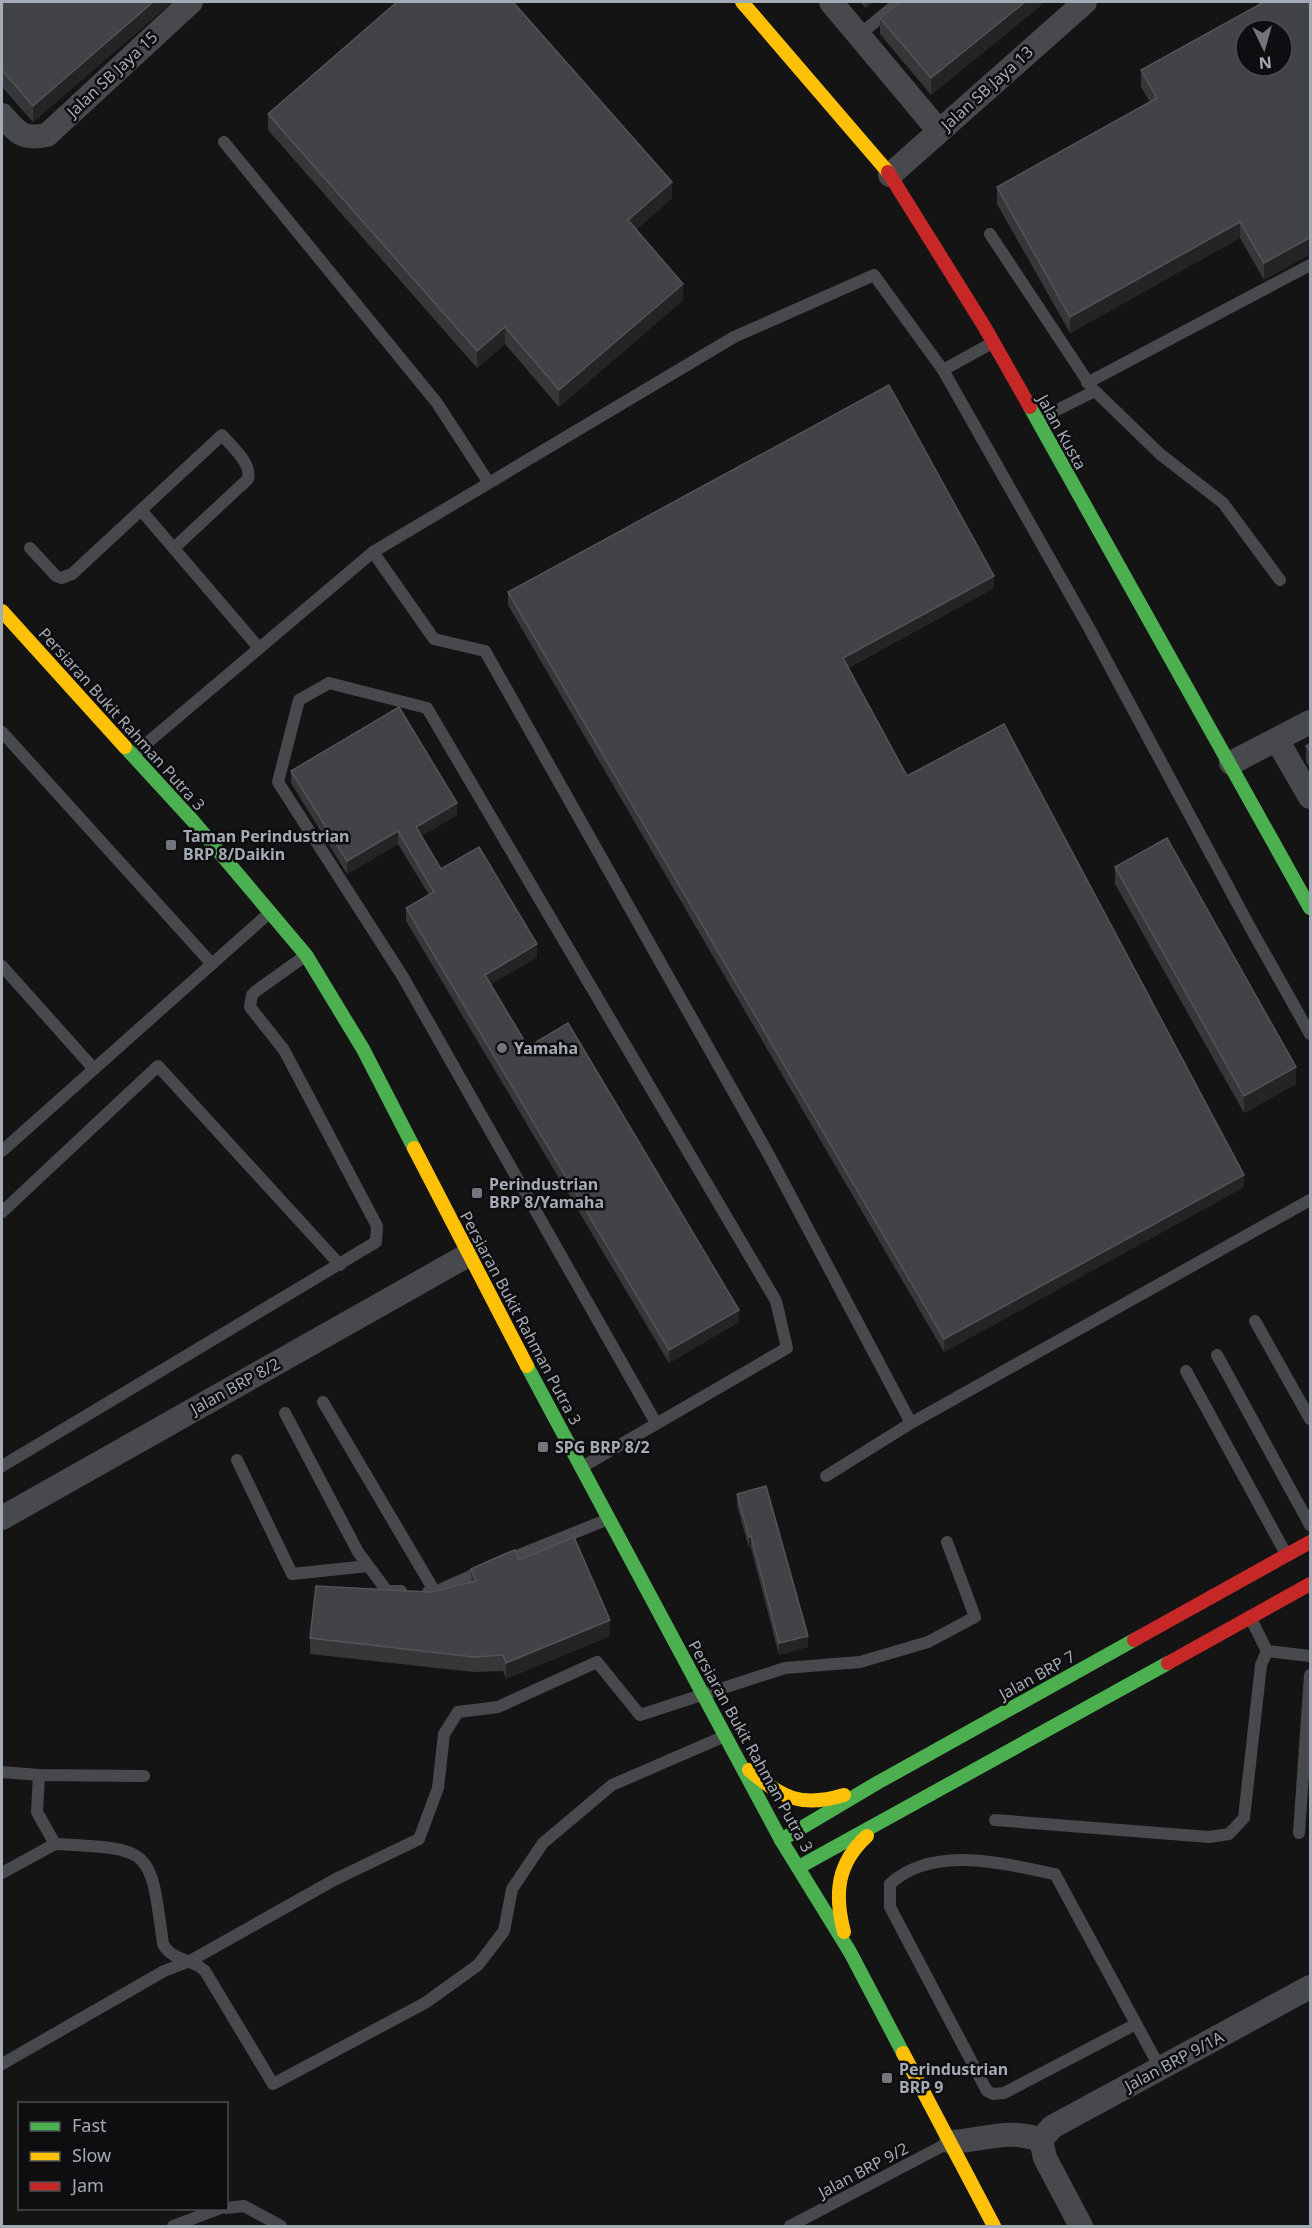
<svg xmlns="http://www.w3.org/2000/svg" width="1312" height="2228" viewBox="0 0 1312 2228" font-family="'Noto Sans',sans-serif">
	<style>
		.lines { fill: none; stroke-linecap: round; stroke-linejoin: round }
		.lane { stroke: #48494c; stroke-width: 12 }
		.street { stroke: #48494c; stroke-width: 24 }
		.fast { stroke: #4caf50; stroke-width: 14 }
		.slow { stroke: #ffc107; stroke-width: 14 }
		.jam { stroke: #c62828; stroke-width: 14 }
		.wall { fill: #363739 }
		.shaded-wall { fill: #242425 }
		.building { fill: #424346; stroke: #525458; stroke-width: 1.5; fill-rule: evenodd }
		.poi-dot { fill: #72767c; stroke: #0e0e10; stroke-width: 2 }
		.labels { text-anchor: middle; stroke-width: 5; stroke-linejoin: round; paint-order: stroke }
		.street-label { font-size: 16px; fill: #a5abb4; stroke: #0e0e10 }
		.poi-label { font-size: 16px; font-weight: bold; fill: #a5abb4; stroke: #0e0e10; text-anchor: start }
	</style>
	<rect width="100%" height="100%" fill="#141414"/>
	<g class="lines">
		<g class="lane">
			<path d="M 859,35 L 899,2"/>
			<path d="M 224,142 L 437,403 L 489,483"/>
			<path d="M 990,234 L 1092,388"/>
			<path d="M 943,370 L 1088,626 L 1251,929 L 1310,1034"/>
			<path d="M 1087,383 L 1310,265"/>
			<path d="M 1037,420 L 1095,391 L 1160,454 L 1223,503 L 1280,580"/>
			<path d="M 141,510 L 259,648"/>
			<path d="M 30,548 L 56,576 L 61,578 L 72,574 L 222,435 C 232,447 252,463 248,479 L 174,548"/>
			<path d="M 373,552 L 434,639 L 485,651 L 770,1157 L 911,1423"/>
			<path d="M 2,732 L 212,964"/>
			<path d="M 134,754 L 373,552 L 734,337 L 874,275 L 943,370 L 992,343"/>
			<path d="M 2,966 L 94,1069"/>
			<path d="M 2,1151 L 268,914"/>
			<path d="M 2,1212 L 158,1066 L 340,1265"/>
			<path d="M 1255,1321 L 1310,1419"/>
			<path d="M 1217,1355 L 1310,1525"/>
			<path d="M 1186,1371 L 1286,1554"/>
			<path d="M 323,1402 L 435,1592"/>
			<path d="M 285,1413 L 358,1552 L 387,1591 L 401,1591"/>
			<path d="M 237,1460 L 292,1574 L 368,1566"/>
			<path d="M 2,1466 L 376,1242 L 377,1226 L 284,1050 L 250,1007 L 252,995 L 256,991 L 305,956"/>
			<path d="M 582,1467 L 787,1348 L 776,1301 L 427,708 L 329,683 L 299,700 L 278,782 L 403,977 L 656,1423"/>
			<path d="M 826,1476 L 911,1423 L 1310,1200"/>
			<path d="M 502,1562 L 606,1520"/>
			<path d="M 428,1592 L 435,1592 L 484,1570"/>
			<path d="M 1251,1619 L 1267,1651 L 1310,1656"/>
			<path d="M 2,1772 L 39,1775 L 144,1776"/>
			<path d="M 39,1775 L 37,1812 L 55,1844 C 153,1849 150,1847 163,1944 C 172,1961 191,1958 205,1971 L 273,2084 L 425,2003 L 478,1965 L 504,1931 L 512,1889 L 543,1843 L 612,1785 L 725,1736"/>
			<path d="M 995,1820 L 1209,1837 L 1229,1834 L 1244,1818 L 1261,1665 L 1267,1651"/>
			<path d="M 1299,1833 L 1310,1675"/>
			<path d="M 2,1873 L 55,1844"/>
			<path d="M 1136,2024 L 1004,2093 L 993,2094 L 987,2091 L 890,1907 L 890,1884 C 934,1844 1004,1864 1055,1874 L 1160,2068"/>
			<path d="M 2,2064 L 164,1971 L 190,1961 L 334,1880 L 419,1839 L 438,1788 L 444,1734 L 458,1712 L 498,1707 L 597,1662 L 640,1715 L 785,1668 L 860,1662 L 928,1642 L 975,1617 L 947,1542"/>
			<path d="M 226,2208 L 244,2206 L 281,2226"/>
			<path d="M 173,2226 L 221,2208"/>
			<path d="M 790,2226 L 948,2143"/>
		</g>
		<g class="street">
			<path d="M 831,2 L 939,131"/>
			<path d="M 2,115 C 18,133 22,140 47,135 L 191,2"/>
			<path d="M 890,175 L 1085,2"/>
			<path d="M 1277,740 L 1310,797"/>
			<path d="M 1231,763 L 1310,722"/>
			<path d="M 2,1518 L 468,1255"/>
			<path d="M 1041,2140 L 1052,2127 L 1310,1987"/>
			<path d="M 1041,2140 L 1045,2158 L 1081,2226"/>
			<path d="M 951,2142 C 984,2140 1008,2128 1041,2140"/>
		</g>
		<g class="fast">
			<path d="M 1030,407 L 1310,908"/>
			<path d="M 125,747 L 193,821 L 306,955 L 363,1049 L 414,1148"/>
			<path d="M 527,1366 L 781,1840 L 850,1952 L 903,2053"/>
			<path d="M 781,1840 L 877,1783 L 1134,1640"/>
			<path d="M 799,1867 L 1168,1663"/>
		</g>
		<g class="slow">
			<path d="M 742,2 L 888,172"/>
			<path d="M 2,611 L 125,747"/>
			<path d="M 414,1148 L 527,1366"/>
			<path d="M 749,1770 C 782,1798 801,1808 844,1795"/>
			<path d="M 844,1932 C 834,1894 837,1863 867,1836"/>
			<path d="M 903,2053 L 994,2226"/>
		</g>
		<g class="jam">
			<path d="M 888,172 L 984,326 L 1030,407"/>
			<path d="M 1134,1640 L 1310,1542"/>
			<path d="M 1168,1663 L 1310,1584"/>
		</g>
	</g>
	<g class="wall">
		<path d="M 6,2 L 172,2 L 33,122 L 2,87 L 2,5 Z"/>
		<path d="M 860,2 L 873,2 L 866,8 Z"/>
		<path d="M 1045,2 L 931,95 L 880,34 L 880,18 Z"/>
		<path d="M 1264,2 L 1264,280 L 1240,238 L 1070,333 L 997,204 L 997,187 L 1150,102 L 1141,87 L 1141,70 Z"/>
		<path d="M 268,114 L 672,198 L 636,230 L 683,300 L 559,407 L 505,344 L 477,368 L 268,130 Z"/>
		<path d="M 994,588 L 848,668 L 907,776 L 1244,1187 L 944,1352 L 508,605 L 508,592 Z"/>
		<path d="M 1311,743 L 1311,770 L 1306,762 L 1306,746 Z"/>
		<path d="M 291,771 L 457,815 L 421,836 L 441,869 L 537,957 L 491,984 L 528,1047 L 739,1322 L 669,1363 L 406,921 L 406,908 L 429,895 L 398,844 L 347,874 L 291,783 Z"/>
		<path d="M 1115,867 L 1296,1084 L 1244,1113 L 1115,884 Z"/>
		<path d="M 737,1494 L 808,1647 L 779,1655 L 751,1548 L 749,1548 L 737,1506 Z"/>
		<path d="M 519,1560 L 610,1636 L 506,1679 L 503,1671 L 474,1672 L 310,1654 L 310,1638 L 430,1592 L 471,1582 L 471,1569 Z"/>
	</g>
	<g class="shaded-wall">
		<path d="M 153,2 L 172,2 L 33,122 L 33,106 Z"/>
		<path d="M 866,2 L 873,2 L 866,8 Z"/>
		<path d="M 1025,2 L 1045,2 L 931,95 L 931,78 Z"/>
		<path d="M 672,182 L 672,198 L 628,237 L 628,220 Z"/>
		<path d="M 1240,222 L 1240,238 L 1070,333 L 1070,317 Z"/>
		<path d="M 1311,237 L 1311,254 L 1264,280 L 1264,263 Z"/>
		<path d="M 683,284 L 683,300 L 559,407 L 559,390 Z"/>
		<path d="M 505,327 L 505,344 L 477,368 L 477,351 Z"/>
		<path d="M 994,576 L 994,588 L 843,670 L 843,658 Z"/>
		<path d="M 457,803 L 457,815 L 416,839 L 416,827 Z"/>
		<path d="M 398,831 L 398,844 L 347,874 L 347,861 Z"/>
		<path d="M 537,944 L 537,957 L 485,988 L 485,975 Z"/>
		<path d="M 1296,1067 L 1296,1084 L 1244,1113 L 1244,1096 Z"/>
		<path d="M 1244,1175 L 1244,1187 L 944,1352 L 944,1339 Z"/>
		<path d="M 739,1310 L 739,1322 L 669,1363 L 669,1350 Z"/>
		<path d="M 751,1536 L 751,1548 L 749,1548 L 749,1537 Z"/>
		<path d="M 610,1620 L 610,1636 L 506,1679 L 506,1663 Z"/>
		<path d="M 808,1636 L 808,1647 L 779,1655 L 779,1643 Z"/>
	</g>
	<g class="building">
		<path d="M 6,2 L 153,2 L 33,106 L 2,70 L 2,5 Z"/>
		<path d="M 397,2 L 513,2 L 672,182 L 628,220 L 683,284 L 559,390 L 505,327 L 477,351 L 268,114 Z"/>
		<path d="M 900,2 L 1025,2 L 931,78 L 880,18 Z"/>
		<path d="M 1264,2 L 1311,2 L 1311,237 L 1264,263 L 1240,222 L 1070,317 L 997,187 L 1157,98 L 1141,70 ZM 1246,30 L 1282,30 L 1282,66 L 1246,66 Z"/>
		<path d="M 889,385 L 994,576 L 843,658 L 907,776 L 1004,724 L 1244,1175 L 944,1339 L 508,592 Z"/>
		<path d="M 399,707 L 457,803 L 416,827 L 441,869 L 479,847 L 537,944 L 485,975 L 528,1047 L 568,1023 L 739,1310 L 669,1350 L 406,908 L 434,892 L 398,831 L 347,861 L 291,771 Z"/>
		<path d="M 1311,743 L 1311,753 L 1306,746 Z"/>
		<path d="M 1167,838 L 1296,1067 L 1244,1096 L 1115,867 Z"/>
		<path d="M 766,1486 L 808,1636 L 779,1643 L 751,1536 L 749,1537 L 737,1494 Z"/>
		<path d="M 574,1537 L 610,1620 L 506,1663 L 503,1655 L 474,1657 L 310,1638 L 316,1586 L 430,1592 L 476,1581 L 471,1569 L 507,1553 L 515,1550 L 519,1560 Z"/>
	</g>
	<g class="poi-dot">
		<rect x="165" y="839" width="12" height="12" rx="3"/>
		<circle cx="502" cy="1048" r="6"/>
		<rect x="471" y="1187" width="12" height="12" rx="3"/>
		<rect x="537" y="1441" width="12" height="12" rx="3"/>
		<rect x="881" y="2072" width="12" height="12" rx="3"/>
	</g>
	<g class="labels">
		<g class="street-label">
			<text transform="translate(112 74) rotate(-43)" y="6">Jalan SB Jaya 15</text>
			<text transform="translate(987 88) rotate(-42)" y="6">Jalan SB Jaya 13</text>
			<text transform="translate(1062 432) rotate(61)" y="6">Jalan Kusta</text>
			<text transform="translate(122 719) rotate(48)" y="6">Persiaran Bukit Rahman Putra 3</text>
			<text transform="translate(521 1318) rotate(62)" y="6">Persiaran Bukit Rahman Putra 3</text>
			<text transform="translate(235 1386) rotate(-29)" y="6">Jalan BRP 8/2</text>
			<text transform="translate(1037 1675) rotate(-29)" y="6">Jalan BRP 7</text>
			<text transform="translate(751 1746) rotate(61)" y="6">Persiaran Bukit Rahman Putra 3</text>
			<text transform="translate(1174 2061) rotate(-28)" y="6">Jalan BRP 9/1A</text>
			<text transform="translate(863 2170) rotate(-28)" y="6">Jalan BRP 9/2</text>
		</g>
		<g class="poi-label">
			<text x="183" y="842">Taman Perindustrian<tspan x="183" dy="18">BRP 8/Daikin</tspan></text>
			<text x="514" y="1054">Yamaha</text>
			<text x="489" y="1190">Perindustrian<tspan x="489" dy="18">BRP 8/Yamaha</tspan></text>
			<text x="555" y="1453">SPG BRP 8/2</text>
			<text x="899" y="2075">Perindustrian<tspan x="899" dy="18">BRP 9</tspan></text>
		</g>
	</g>
	<rect width="1312" height="2228" fill="none" stroke="#a5abb4" stroke-width="6"/>
	<rect x="18" y="2102" width="210" height="108" fill="#0e0e10" stroke="#4a4d52" stroke-width="1.5"/>
	<rect x="30" y="2122" width="30" height="9" fill="#4caf50" stroke="#4a4d52" stroke-width="1.5"/>
	<text x="72" y="2132" font-size="18" fill="#a5abb4">Fast</text>
	<rect x="30" y="2152" width="30" height="9" fill="#ffc107" stroke="#4a4d52" stroke-width="1.5"/>
	<text x="72" y="2162" font-size="18" fill="#a5abb4">Slow</text>
	<rect x="30" y="2182" width="30" height="9" fill="#c62828" stroke="#4a4d52" stroke-width="1.5"/>
	<text x="72" y="2192" font-size="18" fill="#a5abb4">Jam</text>
	<g transform="translate(1264 48) rotate(175)"><circle r="28" fill="#0e0e10" stroke="#4a4d52" stroke-width="1.5"/>
	<path d="M0-4.5L10 22L0 15L-10 22Z" fill="#72767c"/>
	<text y="-9" font-size="16" font-weight="bold" text-anchor="middle" fill="#a5abb4">N</text>
	</g>
</svg>
